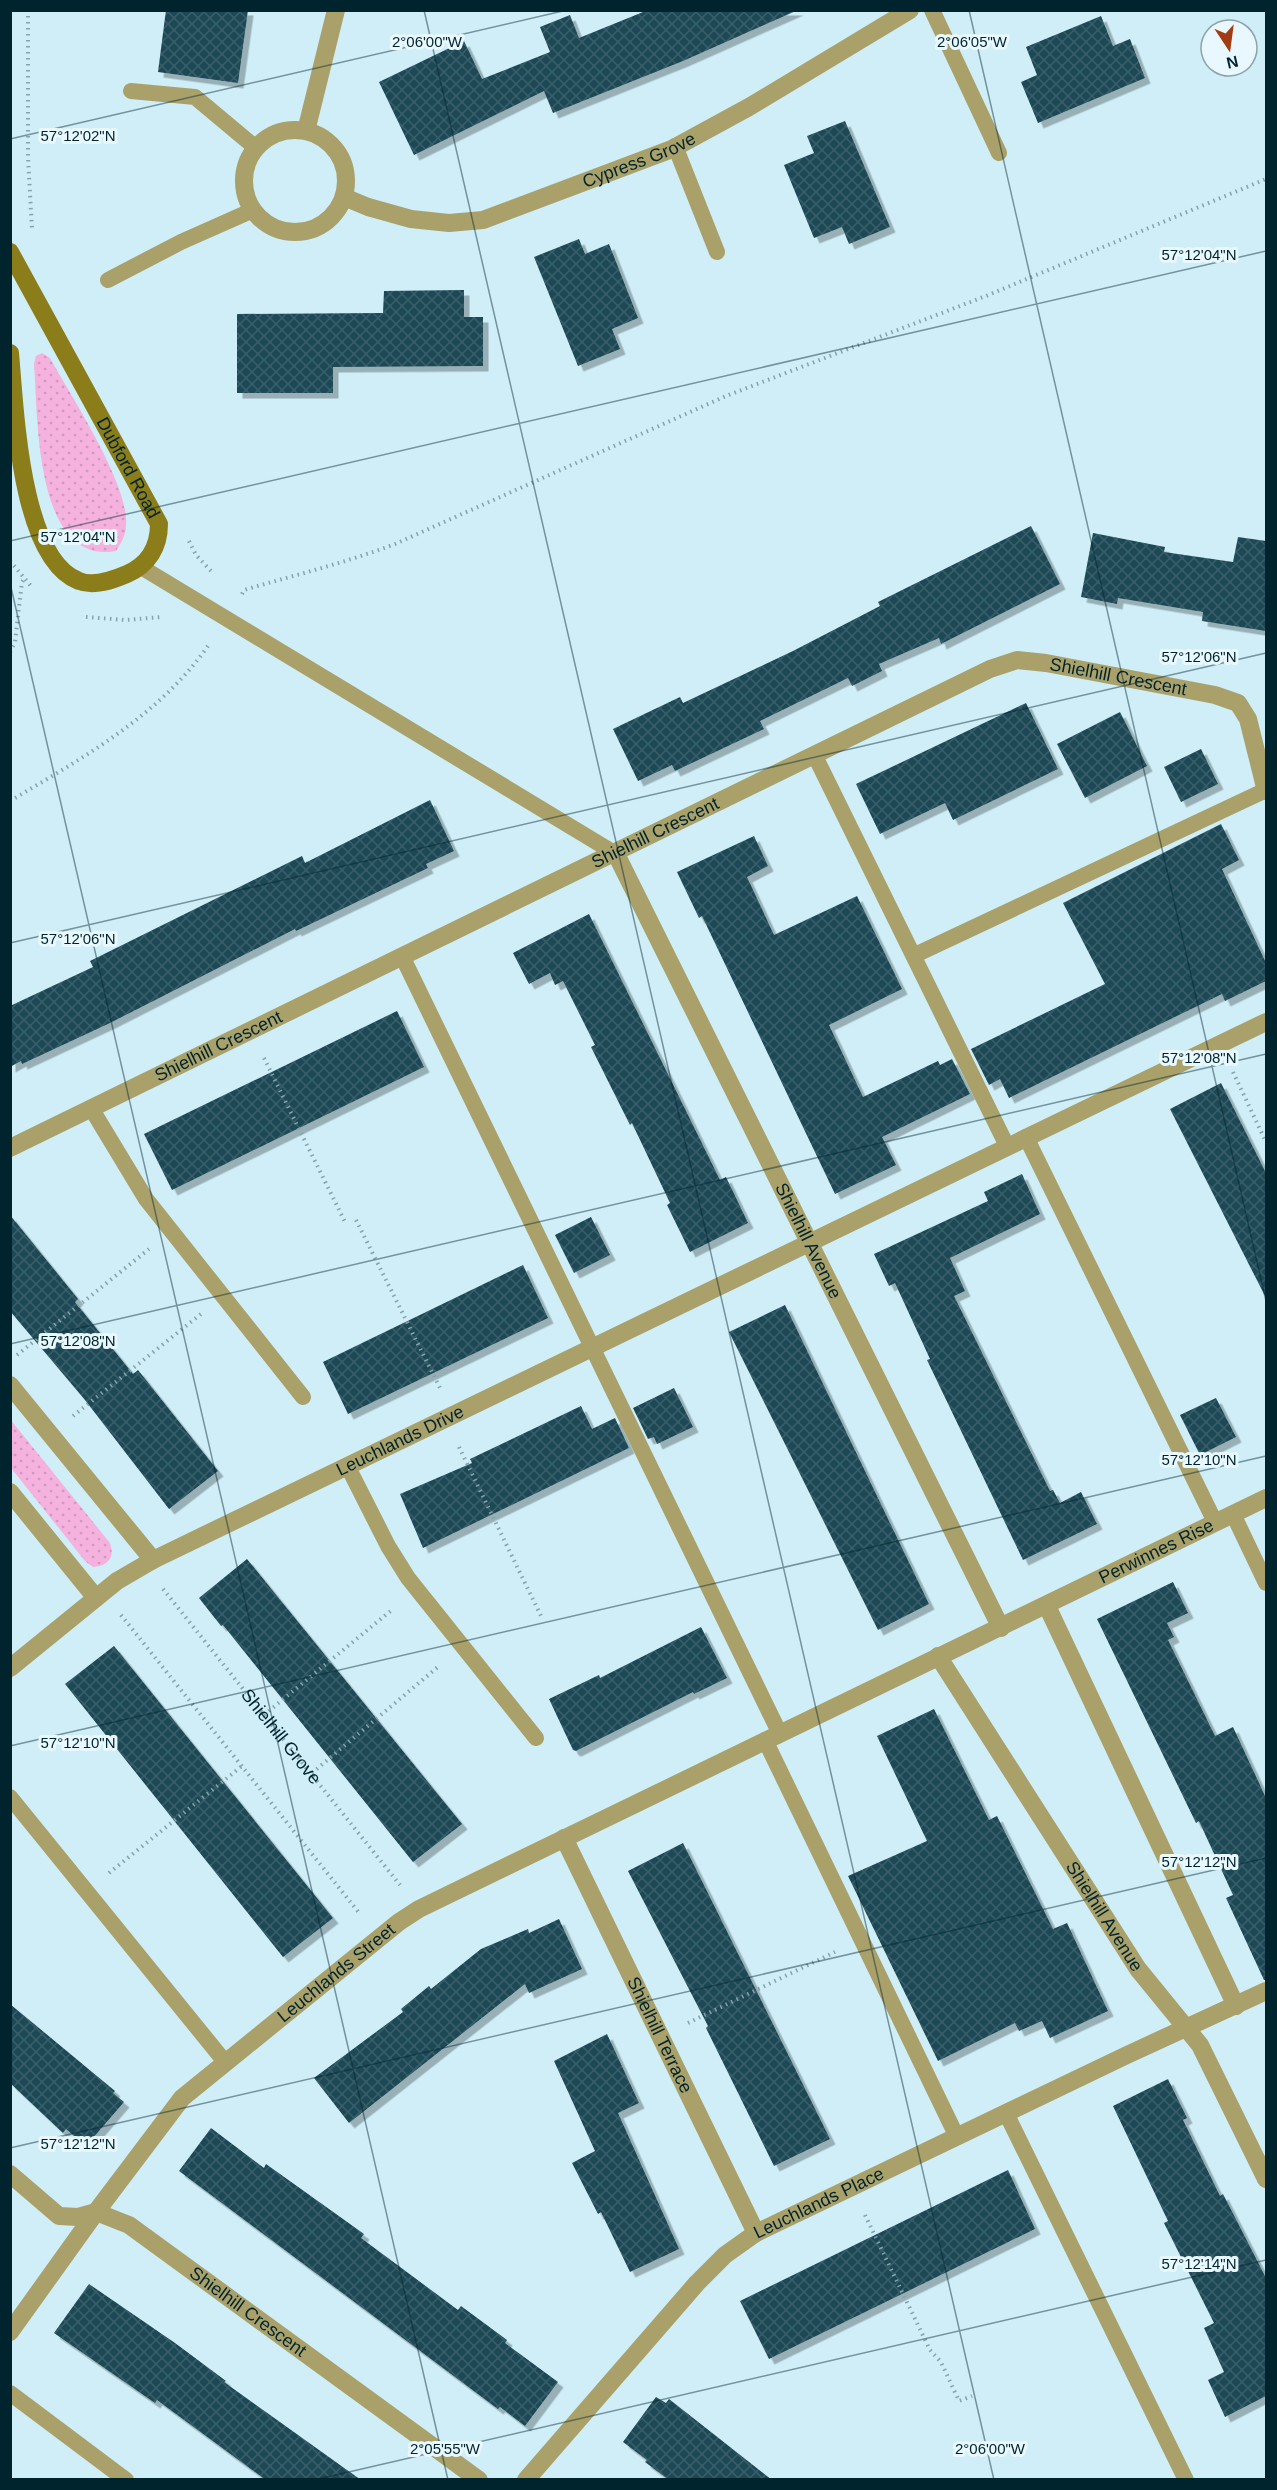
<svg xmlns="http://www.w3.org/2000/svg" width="1277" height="2490" viewBox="0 0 1277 2490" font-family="Helvetica,sans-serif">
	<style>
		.grass { fill: url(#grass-dots) }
		.building { fill: url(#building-cross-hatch); filter: url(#shadow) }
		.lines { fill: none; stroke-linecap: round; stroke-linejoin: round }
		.path { stroke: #83a3ad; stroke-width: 4; stroke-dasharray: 1.5 4.5; stroke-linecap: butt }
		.lane { stroke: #aaa16a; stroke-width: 16 }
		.street { stroke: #aaa16a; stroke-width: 18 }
		.secondary { stroke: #8c7d1b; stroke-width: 18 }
		.ticks { fill: none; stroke: #00242e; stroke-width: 1.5; stroke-opacity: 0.45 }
		.labels { text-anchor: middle; stroke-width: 6; stroke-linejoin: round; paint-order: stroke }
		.street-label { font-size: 18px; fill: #00242e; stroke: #e9f8fe }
		.ticks-label { font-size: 15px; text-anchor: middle; fill: #00242e; stroke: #e9f8fe; stroke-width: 6; stroke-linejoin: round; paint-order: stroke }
	</style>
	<defs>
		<pattern id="grass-dots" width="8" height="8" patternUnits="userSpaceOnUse" patternTransform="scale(1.5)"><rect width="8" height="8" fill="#f5b2de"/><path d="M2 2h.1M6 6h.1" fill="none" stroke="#d099bf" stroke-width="1.8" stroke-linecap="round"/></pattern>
		<pattern id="building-cross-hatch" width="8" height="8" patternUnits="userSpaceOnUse" patternTransform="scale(1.5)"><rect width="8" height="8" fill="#1c4854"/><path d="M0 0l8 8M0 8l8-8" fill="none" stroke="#3a5f6a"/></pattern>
		<filter id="shadow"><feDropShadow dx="5.5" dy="5.5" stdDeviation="0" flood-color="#0004"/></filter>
	</defs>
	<rect width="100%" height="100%" fill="#cfeef8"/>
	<g class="grass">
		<path d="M 42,353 L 50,358 C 71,396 130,486 126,525 C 126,535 121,543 116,551 C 34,566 38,415 34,364 L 36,356 Z"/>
		<path d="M 10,1419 L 110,1543 C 115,1558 108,1566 93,1567 L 85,1561 L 11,1468 Z"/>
	</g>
	<g class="building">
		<path d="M 166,10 L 248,10 L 238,83 L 158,72 Z"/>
		<path d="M 648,10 L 798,10 L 683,61 L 553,113 L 544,91 L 414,155 L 379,82 L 464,41 L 482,79 L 550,52 L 540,27 L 570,15 L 579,38 Z"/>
		<path d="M 1101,16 L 1113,46 L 1130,39 L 1145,78 L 1038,123 L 1021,82 L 1037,75 L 1026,47 Z"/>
		<path d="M 845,121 L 890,227 L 849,244 L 842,227 L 814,238 L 784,165 L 814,153 L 807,136 Z"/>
		<path d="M 579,239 L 585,254 L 609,244 L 638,318 L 612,329 L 620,349 L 578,366 L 534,257 Z"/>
		<path d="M 464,290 L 464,317 L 483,317 L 483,366 L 333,367 L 333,393 L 237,393 L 237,314 L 383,313 L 384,291 Z"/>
		<path d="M 1031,526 L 1060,584 L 941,644 L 939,638 L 879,664 L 882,671 L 852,686 L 848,678 L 760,721 L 764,729 L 675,771 L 672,765 L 638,781 L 613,729 L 680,697 L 683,703 L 793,651 L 880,606 L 878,602 Z"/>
		<path d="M 1093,533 L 1165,547 L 1164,552 L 1233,562 L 1238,537 L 1266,541 L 1266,631 L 1202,621 L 1203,612 L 1118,598 L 1117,604 L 1081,597 Z"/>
		<path d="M 1026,703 L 1058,769 L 953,820 L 945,803 L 880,834 L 856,784 Z"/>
		<path d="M 1120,712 L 1147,766 L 1085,798 L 1057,744 Z"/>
		<path d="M 1201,749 L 1218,784 L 1181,802 L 1164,767 Z"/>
		<path d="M 430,800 L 454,851 L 426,864 L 428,868 L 296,931 L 295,929 L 110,1023 L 22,1064 L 21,1061 L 10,1067 L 10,1006 L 93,967 L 90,961 L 302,856 L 305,863 Z"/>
		<path d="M 1221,824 L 1239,860 L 1222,869 L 1266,963 L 1266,981 L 1225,1001 L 1222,994 L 1009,1098 L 1000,1079 L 989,1085 L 971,1049 L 1105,984 L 1063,903 Z"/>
		<path d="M 754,836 L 768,866 L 747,877 L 774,935 L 857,896 L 902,989 L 829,1025 L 863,1097 L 938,1061 L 940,1065 L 952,1059 L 970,1094 L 882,1137 L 896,1165 L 835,1194 L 702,916 L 699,918 L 677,872 Z"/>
		<path d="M 589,914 L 720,1180 L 726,1177 L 748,1223 L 690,1252 L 667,1205 L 670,1203 L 632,1123 L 630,1125 L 591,1047 L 595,1045 L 563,981 L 555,985 L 550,973 L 529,984 L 513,953 Z"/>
		<path d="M 397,1011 L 424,1067 L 172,1190 L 144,1134 Z"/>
		<path d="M 1221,1083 L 1266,1173 L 1266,1298 L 1170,1109 Z"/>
		<path d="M 1022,1174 L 1040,1214 L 950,1258 L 965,1291 L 954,1296 L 1050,1491 L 1053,1490 L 1060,1503 L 1081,1492 L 1097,1524 L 1023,1560 L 927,1360 L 930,1359 L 895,1283 L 889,1286 L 874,1254 L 988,1201 L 984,1192 Z"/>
		<path d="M 10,1215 L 78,1299 L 75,1302 L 133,1374 L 138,1370 L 218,1471 L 169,1509 L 85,1400 L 10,1311 Z"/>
		<path d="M 591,1217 L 610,1255 L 574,1273 L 555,1235 Z"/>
		<path d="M 523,1265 L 548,1318 L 348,1414 L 323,1362 Z"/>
		<path d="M 785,1305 L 929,1604 L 878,1630 L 729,1332 Z"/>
		<path d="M 674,1388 L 693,1427 L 657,1444 L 654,1437 L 648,1439 L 633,1408 Z"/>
		<path d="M 1216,1398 L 1236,1437 L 1200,1455 L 1180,1415 Z"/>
		<path d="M 581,1406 L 592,1429 L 615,1418 L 629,1448 L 423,1548 L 400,1494 L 472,1463 L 470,1459 Z"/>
		<path d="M 247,1559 L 462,1824 L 413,1862 L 223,1625 L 221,1626 L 199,1598 Z"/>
		<path d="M 1173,1582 L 1188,1613 L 1167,1623 L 1174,1637 L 1168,1640 L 1215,1736 L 1233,1727 L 1266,1798 L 1266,1980 L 1264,1980 L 1226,1898 L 1233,1895 L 1199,1821 L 1196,1823 L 1097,1619 Z"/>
		<path d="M 701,1627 L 727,1678 L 694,1694 L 693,1692 L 576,1751 L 573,1750 L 549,1699 L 599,1675 L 600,1678 Z"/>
		<path d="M 114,1646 L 333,1918 L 283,1957 L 65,1684 Z"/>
		<path d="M 934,1709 L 989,1820 L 997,1816 L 1053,1929 L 1067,1923 L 1108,2011 L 1050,2038 L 1042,2021 L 1019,2031 L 1015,2023 L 938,2061 L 848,1876 L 927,1841 L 877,1736 Z"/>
		<path d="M 683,1843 L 830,2139 L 774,2166 L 706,2028 L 708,2026 L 628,1871 Z"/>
		<path d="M 559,1919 L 582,1969 L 529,1993 L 525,1984 L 349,2123 L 314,2078 L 403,2012 L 401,2009 L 429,1986 L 431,1989 L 481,1949 L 528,1929 L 529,1933 Z"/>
		<path d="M 10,2004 L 115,2091 L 113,2093 L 124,2102 L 86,2146 L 66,2129 L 63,2133 L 10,2083 Z"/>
		<path d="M 607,2034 L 639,2103 L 618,2113 L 679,2249 L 630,2272 L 601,2212 L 598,2214 L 572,2163 L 595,2151 L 554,2061 Z"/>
		<path d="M 1168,2079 L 1187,2118 L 1183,2120 L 1220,2196 L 1223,2194 L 1266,2278 L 1266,2396 L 1225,2417 L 1208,2380 L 1224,2372 L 1204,2328 L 1214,2323 L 1164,2223 L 1168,2221 L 1113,2106 Z"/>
		<path d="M 211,2128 L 264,2168 L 266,2164 L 364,2234 L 361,2238 L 458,2310 L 461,2306 L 507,2340 L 505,2343 L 558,2382 L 525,2426 L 500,2407 L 498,2409 L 179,2171 Z"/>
		<path d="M 1008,2170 L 1035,2229 L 769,2359 L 740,2301 Z"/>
		<path d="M 89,2284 L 175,2343 L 226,2381 L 224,2382 L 361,2480 L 266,2480 L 157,2400 L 155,2403 L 54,2333 Z"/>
		<path d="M 656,2397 L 666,2403 L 669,2399 L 772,2480 L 669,2480 L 645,2462 L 647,2460 L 623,2442 Z"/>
	</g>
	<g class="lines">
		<g class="path">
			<path d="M 28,10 L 28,157 L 32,229"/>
			<path d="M 189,541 L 196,555 L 211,571"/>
			<path d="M 10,561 L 31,586"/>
			<path d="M 242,594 L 244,590 C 295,575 345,563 395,544 L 726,396 L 986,296 L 1266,179"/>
			<path d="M 86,617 L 125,620 L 162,617"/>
			<path d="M 10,652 L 15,642 L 22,582 L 25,578"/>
			<path d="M 10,801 C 84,757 161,715 210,643"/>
			<path d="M 264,1058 L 346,1224"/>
			<path d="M 1233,1072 L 1266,1142"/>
			<path d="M 356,1220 L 440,1388"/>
			<path d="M 17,1355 L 149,1249"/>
			<path d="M 73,1416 L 201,1314"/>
			<path d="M 459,1447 L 541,1616"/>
			<path id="s1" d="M 163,1589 L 400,1885"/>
			<path d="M 121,1615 L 360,1914"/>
			<path d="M 264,1715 L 393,1609"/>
			<path d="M 312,1773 L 439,1666"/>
			<path d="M 109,1873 L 242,1766"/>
			<path d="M 688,2023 L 835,1952"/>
			<path d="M 865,2215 L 930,2350 L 941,2362 L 959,2401 L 972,2396"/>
		</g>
		<g class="lane">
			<path d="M 932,10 L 999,153"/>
			<path d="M 131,91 L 195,97 L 256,148"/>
			<path d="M 675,146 L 717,252"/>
			<path d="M 108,280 L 181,242 L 253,210"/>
			<path d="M 141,567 L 616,854"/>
			<path d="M 815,756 L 1007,1146"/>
			<path d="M 915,955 L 1266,790"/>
			<path d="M 402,956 L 779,1732"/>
			<path d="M 91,1108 L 146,1199 L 303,1397"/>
			<path d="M 1026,1137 L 1215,1522"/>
			<path d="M 348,1467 L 388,1546 L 408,1578 L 536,1738"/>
			<path d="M 1233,1514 L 1266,1583"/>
			<path d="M 765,1740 L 957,2137"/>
			<path d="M 10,1797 L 225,2062"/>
			<path d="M 1006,2113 L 1186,2480"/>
			<path d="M 10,2393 L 126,2480"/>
		</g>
		<g class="street">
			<circle cx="295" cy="181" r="51"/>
			<path d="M 306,131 L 336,10"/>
			<path id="s2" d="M 344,197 L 368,207 L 411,219 L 449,223 L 483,220 L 672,149 L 749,107 L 910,10"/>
			<path id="s3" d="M 616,854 L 1001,1628"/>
			<path id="s4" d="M 10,1148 L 990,669 L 1017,660 L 1046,663 L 1215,695 L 1238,703 L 1248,719 L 1266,791"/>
			<path d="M 10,1385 L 153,1560"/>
			<path d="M 10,1492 L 96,1598"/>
			<path d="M 1047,1606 L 1236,2006"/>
			<path id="s5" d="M 938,1656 L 1138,1969 L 1200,2045 L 1266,2179"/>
			<path id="s6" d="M 10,1668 L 117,1581 L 153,1560 L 1266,1022"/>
			<path id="s7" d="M 564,1838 L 756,2233"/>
			<path id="s8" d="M 10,2174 L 59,2216 L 78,2217 L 96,2212 L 129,2225 L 479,2480"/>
			<path id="s9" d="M 10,2332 L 96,2212 L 182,2098 L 399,1922 L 419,1909 C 701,1770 984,1635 1266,1498"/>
			<path id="s10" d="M 526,2480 L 697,2283 L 725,2255 L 756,2233 L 1127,2055 L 1266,1991"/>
		</g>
		<path class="secondary" id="s11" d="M 10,252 L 159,524 C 159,547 148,565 127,574 C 113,580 94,587 79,581 C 20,559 15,407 10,353"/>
	</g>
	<path class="ticks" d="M 424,10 L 994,2480M 969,10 L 1266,1301M 10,139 L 567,10M 10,541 L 1266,251M 10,583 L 448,2480M 10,943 L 1266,653M 10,1344 L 1266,1054M 10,1746 L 1266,1456M 10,2148 L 1266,1858M 314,2480 L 1266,2260"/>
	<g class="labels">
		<g class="street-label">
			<text dy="6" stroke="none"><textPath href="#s2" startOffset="310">Cypress Grove</textPath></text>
			<text dy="6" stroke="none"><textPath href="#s11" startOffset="246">Dubford Road</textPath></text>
			<text dy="6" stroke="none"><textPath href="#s4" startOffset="1222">Shielhill Crescent</textPath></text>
			<text dy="6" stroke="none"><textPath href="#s4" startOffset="718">Shielhill Crescent</textPath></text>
			<text dy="6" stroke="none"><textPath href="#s4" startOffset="232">Shielhill Crescent</textPath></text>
			<text dy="6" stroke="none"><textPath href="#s3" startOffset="432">Shielhill Avenue</textPath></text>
			<text dy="6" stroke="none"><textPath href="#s6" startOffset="454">Leuchlands Drive</textPath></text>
			<text dy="6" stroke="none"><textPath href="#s9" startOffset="1413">Perwinnes Rise</textPath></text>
			<text dy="6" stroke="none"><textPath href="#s1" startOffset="189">Shielhill Grove</textPath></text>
			<text dy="6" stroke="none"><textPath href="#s5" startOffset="309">Shielhill Avenue</textPath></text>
			<text dy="6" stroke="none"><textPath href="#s9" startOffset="489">Leuchlands Street</textPath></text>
			<text dy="6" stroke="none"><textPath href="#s7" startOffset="219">Shielhill Terrace</textPath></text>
			<text dy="6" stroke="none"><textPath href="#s10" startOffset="408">Leuchlands Place</textPath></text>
			<text dy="6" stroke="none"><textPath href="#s8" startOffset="285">Shielhill Crescent</textPath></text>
		</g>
	</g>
	<g class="ticks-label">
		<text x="427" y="47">2°06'00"W</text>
		<text x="972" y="47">2°06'05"W</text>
		<text x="78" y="141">57°12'02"N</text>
		<text x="1199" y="260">57°12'04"N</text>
		<text x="78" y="542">57°12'04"N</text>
		<text x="1199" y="662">57°12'06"N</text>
		<text x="78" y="944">57°12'06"N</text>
		<text x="1199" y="1063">57°12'08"N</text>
		<text x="78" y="1346">57°12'08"N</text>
		<text x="1199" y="1465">57°12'10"N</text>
		<text x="78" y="1748">57°12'10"N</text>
		<text x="1199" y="1867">57°12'12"N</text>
		<text x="78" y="2149">57°12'12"N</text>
		<text x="1199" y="2269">57°12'14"N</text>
		<text x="445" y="2454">2°05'55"W</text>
		<text x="990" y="2454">2°06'00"W</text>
	</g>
	<rect width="1277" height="2490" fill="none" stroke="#00242e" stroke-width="24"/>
	<g transform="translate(1229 48) rotate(167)"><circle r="28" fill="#e9f8fe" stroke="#8ca3ab" stroke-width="1.5"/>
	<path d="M0-4.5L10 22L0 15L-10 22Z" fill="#a23d13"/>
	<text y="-9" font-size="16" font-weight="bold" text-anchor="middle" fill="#00242e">N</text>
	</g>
</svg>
